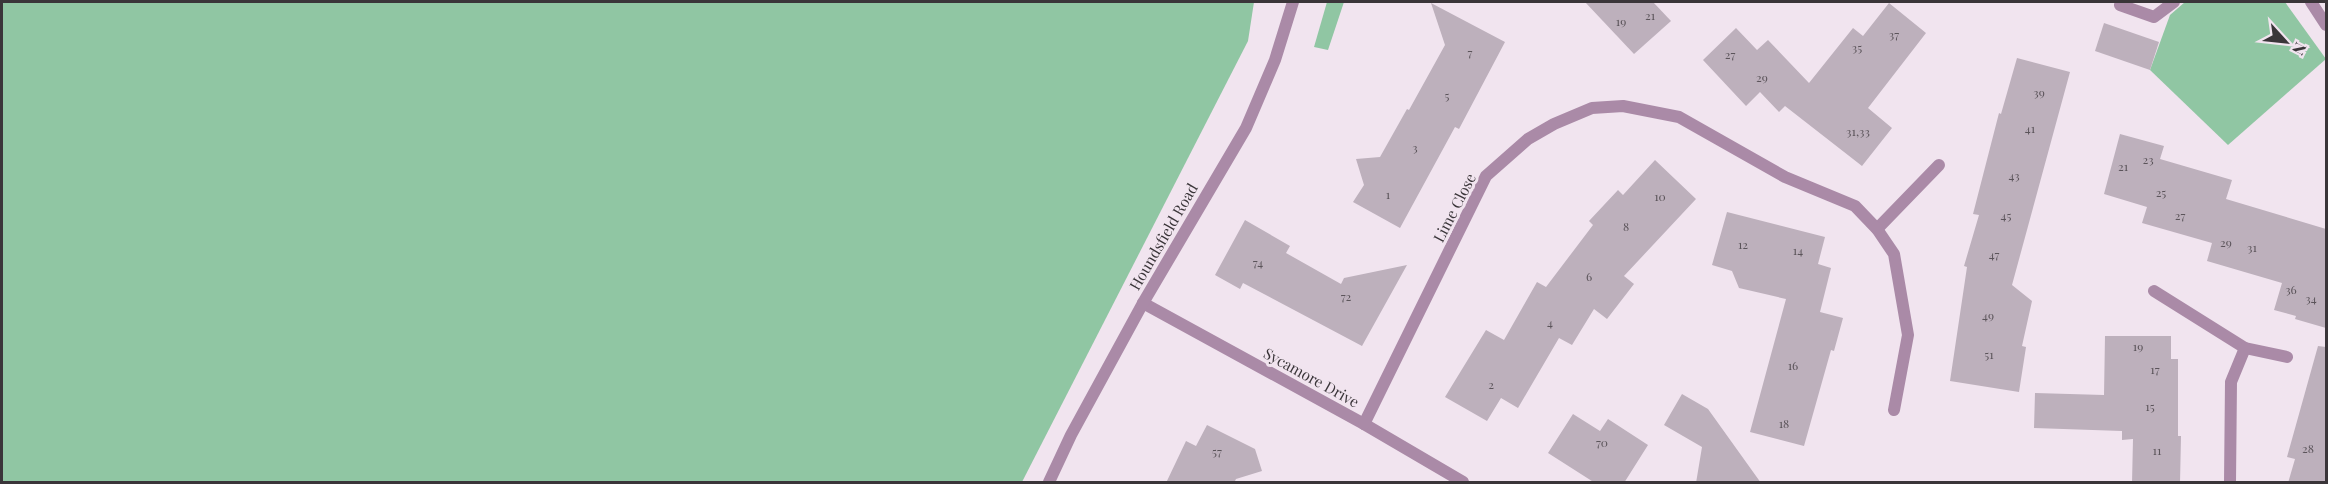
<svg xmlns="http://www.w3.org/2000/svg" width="2328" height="484" viewBox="0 0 2328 484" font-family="'Playfair Display',serif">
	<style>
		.green { fill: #90c6a3 }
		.building { fill: #bdb0bc }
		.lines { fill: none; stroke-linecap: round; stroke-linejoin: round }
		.service { stroke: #aa8aa7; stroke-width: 12 }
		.minor { stroke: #aa8aa7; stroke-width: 12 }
		.tertiary { stroke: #aa8aa7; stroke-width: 12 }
		.labels { text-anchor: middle; stroke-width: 6; stroke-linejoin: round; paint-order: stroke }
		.number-label { font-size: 12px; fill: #5b545a }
		.street-label { font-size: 15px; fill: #3a3539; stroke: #f1e4ef }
	</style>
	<rect width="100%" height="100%" fill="#f1e4ef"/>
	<g class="green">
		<path d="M 2,2 L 1254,2 L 1248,41 L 1022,482 L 2,482 Z"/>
		<path d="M 1327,2 L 1344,2 L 1328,50 L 1314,47 Z"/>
		<path d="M 2185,2 L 2285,2 L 2326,59 L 2228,145 L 2150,70 L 2170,15 Z"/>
	</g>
	<g class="building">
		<path d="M 1585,2 L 1653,2 L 1671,21 L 1634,54 Z"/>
		<path d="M 1431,3 L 1505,42 L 1459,129 L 1455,127 L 1400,228 L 1353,202 L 1364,185 L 1356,159 L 1380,157 L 1407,109 L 1409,110 L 1445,45 Z"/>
		<path d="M 1889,3 L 1926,33 L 1868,108 L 1892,128 L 1862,166 L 1785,106 L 1779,112 L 1760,92 L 1746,106 L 1703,60 L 1736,28 L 1757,50 L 1768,40 L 1809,83 L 1853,28 L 1863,36 Z"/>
		<path d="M 2104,23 L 2159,42 L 2150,70 L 2095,51 Z"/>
		<path d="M 2017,58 L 2070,72 L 2012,285 L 2032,301 L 2022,346 L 2026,347 L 2019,392 L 1950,381 L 1967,267 L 1964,266 L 1979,215 L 1973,214 L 1999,113 L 2001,114 Z"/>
		<path d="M 2120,134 L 2164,146 L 2160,159 L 2232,180 L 2226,199 L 2326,229 L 2326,328 L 2295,319 L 2296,316 L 2274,310 L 2282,283 L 2207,261 L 2212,243 L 2142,223 L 2147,207 L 2104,194 Z"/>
		<path d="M 1655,160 L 1696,199 L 1624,276 L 1634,284 L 1607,319 L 1594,309 L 1572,345 L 1559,338 L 1518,408 L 1501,398 L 1487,421 L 1445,397 L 1486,330 L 1504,340 L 1537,282 L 1546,287 L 1593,225 L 1589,221 L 1618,190 L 1623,195 Z"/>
		<path d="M 1727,212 L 1825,237 L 1818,264 L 1831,268 L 1820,312 L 1843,318 L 1834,351 L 1831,350 L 1804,446 L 1750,432 L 1786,299 L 1739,288 L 1732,271 L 1712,265 Z"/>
		<path d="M 1245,220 L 1290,246 L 1286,253 L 1341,284 L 1344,278 L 1407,265 L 1362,346 L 1243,283 L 1240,289 L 1215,275 Z"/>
		<path d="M 2105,336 L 2171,336 L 2171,359 L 2178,359 L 2178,436 L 2181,436 L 2180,483 L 2132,483 L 2133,439 L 2122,440 L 2122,431 L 2034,428 L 2035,393 L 2104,395 Z"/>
		<path d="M 2318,346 L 2326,347 L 2326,483 L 2288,483 L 2295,459 L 2287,457 Z"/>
		<path d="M 1682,394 L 1708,409 L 1761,483 L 1696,483 L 1702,447 L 1664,425 Z"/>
		<path d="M 1573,414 L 1600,431 L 1608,419 L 1648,445 L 1624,483 L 1595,483 L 1548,453 Z"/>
		<path d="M 1207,425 L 1255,449 L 1262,471 L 1236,479 L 1234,483 L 1166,483 L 1186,441 L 1196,446 Z"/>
	</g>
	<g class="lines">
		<path class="service" d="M 2120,5 L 2154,17 L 2174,2"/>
		<g class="minor">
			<path d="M 2311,2 L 2326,25"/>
			<path d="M 1877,229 L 1939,165"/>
			<path d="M 2154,291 L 2245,348 L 2287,357"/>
			<path d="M 1143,303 L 1364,424 L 1463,482"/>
			<path d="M 1364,424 L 1486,176 L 1528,139 L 1554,124 L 1592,108 L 1623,106 L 1679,117 L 1785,177 L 1855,206 L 1877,229 L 1894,254 L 1908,335 L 1894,410"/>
			<path d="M 2230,482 L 2231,382 L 2245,348"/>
		</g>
		<path class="tertiary" d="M 1049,482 L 1071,435 L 1143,303 L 1246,128 L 1275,60 L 1293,2"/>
	</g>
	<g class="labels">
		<g class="number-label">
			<text x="1650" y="20">21</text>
			<text x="1621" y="26">19</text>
			<text x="1894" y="39">37</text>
			<text x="1857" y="52">35</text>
			<text x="1470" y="57">7</text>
			<text x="1730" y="59">27</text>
			<text x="1762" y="82">29</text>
			<text x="2039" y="97">39</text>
			<text x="1447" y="100">5</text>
			<text x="2030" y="133">41</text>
			<text x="1858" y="136">31,33</text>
			<text x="1415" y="152">3</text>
			<text x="2148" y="164">23</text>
			<text x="2123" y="171">21</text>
			<text x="2014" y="180">43</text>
			<text x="2161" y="197">25</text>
			<text x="1388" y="199">1</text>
			<text x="1660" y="201">10</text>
			<text x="2006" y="220">45</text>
			<text x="2180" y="220">27</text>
			<text x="1626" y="231">8</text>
			<text x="2226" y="247">29</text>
			<text x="1743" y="249">12</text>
			<text x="2252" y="252">31</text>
			<text x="1798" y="255">14</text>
			<text x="1994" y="259">47</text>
			<text x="1258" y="267">74</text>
			<text x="1589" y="281">6</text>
			<text x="2291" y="294">36</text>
			<text x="1346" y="301">72</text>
			<text x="2311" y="303">34</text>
			<text x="1988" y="320">49</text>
			<text x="1550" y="327">4</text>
			<text x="2138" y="351">19</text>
			<text x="1989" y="359">51</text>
			<text x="1793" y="370">16</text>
			<text x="2155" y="374">17</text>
			<text x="1491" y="389">2</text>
			<text x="2150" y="411">15</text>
			<text x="1784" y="428">18</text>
			<text x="1602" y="447">70</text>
			<text x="2308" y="453">28</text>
			<text x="2157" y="455">11</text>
			<text x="1217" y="456">57</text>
		</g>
		<g class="street-label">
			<text transform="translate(1455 208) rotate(-63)" y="5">Lime Close</text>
			<text transform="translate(1164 237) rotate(-60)" y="5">Houndsfield Road</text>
			<text transform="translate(1311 378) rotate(29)" y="5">Sycamore Drive</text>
		</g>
	</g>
	<rect width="2328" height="484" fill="none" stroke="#3a3539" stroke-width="6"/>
	<g transform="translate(2286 42) rotate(117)" stroke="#f1e4ef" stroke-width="4.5" paint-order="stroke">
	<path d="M0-4.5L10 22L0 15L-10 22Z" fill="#3a3539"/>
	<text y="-9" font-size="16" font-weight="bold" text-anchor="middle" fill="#3a3539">N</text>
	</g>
</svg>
